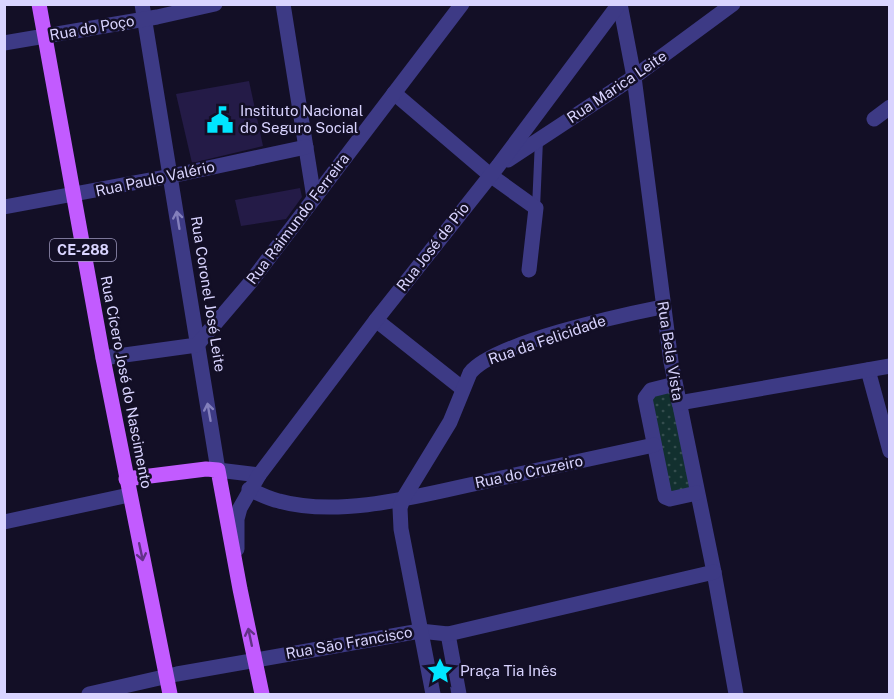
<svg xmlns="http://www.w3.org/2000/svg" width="894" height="699" viewBox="0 0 894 699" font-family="'Public Sans',sans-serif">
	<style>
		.green { fill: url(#green-dots) }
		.building { fill: #241b47 }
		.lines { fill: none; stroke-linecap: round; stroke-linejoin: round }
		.service { stroke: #3d3a85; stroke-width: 8 }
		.minor { stroke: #3d3a85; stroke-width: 15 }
		.primary { stroke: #c25bff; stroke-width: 15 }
		.oneway { stroke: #837fbc }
		.oneway2 { stroke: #623188 }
		.labels { text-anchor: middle; stroke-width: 5; stroke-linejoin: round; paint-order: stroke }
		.shield { fill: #130f26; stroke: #9e99be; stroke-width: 1.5 }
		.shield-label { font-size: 14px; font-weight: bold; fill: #d9d4ff }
		.street-label { font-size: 15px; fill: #d9d4ff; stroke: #130f26 }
		.poi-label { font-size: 15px; fill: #d9d4ff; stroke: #130f26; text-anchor: start }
	</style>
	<defs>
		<pattern id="green-dots" width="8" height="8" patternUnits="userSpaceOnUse" patternTransform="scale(1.5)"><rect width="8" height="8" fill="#12302f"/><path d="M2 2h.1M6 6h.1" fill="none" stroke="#344d4e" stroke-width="1.8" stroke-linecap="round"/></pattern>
	</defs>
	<rect width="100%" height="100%" fill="#130f26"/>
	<path class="green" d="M 670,391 L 692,488 L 671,493 L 652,397 Z"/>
	<g class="building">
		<path d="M 249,81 L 263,146 L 192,163 L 176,94 Z"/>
		<path d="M 300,188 L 302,197 L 286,219 L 241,226 L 235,200 Z"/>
	</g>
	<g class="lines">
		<path class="service" d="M 536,208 L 539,140"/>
		<g class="minor">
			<path d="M 142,4 L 218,470 L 259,475"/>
			<path d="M 283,4 L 314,198"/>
			<path d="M 620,4 L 634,77 L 671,362 L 714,572 L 736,694"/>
			<path d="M 4,43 L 157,17 L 215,4"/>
			<path d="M 394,93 L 490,175 L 536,208 L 529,270"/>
			<path d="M 874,119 L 890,107"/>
			<path d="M 508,160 L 634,77 L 733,4"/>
			<path d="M 4,207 L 171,176 L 306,147"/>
			<path d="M 376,320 L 463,389"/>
			<path d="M 103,358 L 197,345 L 249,284 L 462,4"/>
			<path d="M 868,370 L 890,451"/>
			<path d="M 675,384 L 651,390 L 645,398 L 665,497 L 670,499 L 697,493"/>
			<path d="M 679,403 L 890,366"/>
			<path d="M 249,489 C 259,494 269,499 279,501 C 343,519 429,493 492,480 C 546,468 600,457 654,445"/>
			<path d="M 4,522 L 129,495"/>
			<path d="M 237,549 L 237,519 L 240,508 L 259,475 L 376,320 L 498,166 L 619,4"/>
			<path d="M 448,634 L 459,694"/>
			<path d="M 89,694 L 177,674 L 420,631 L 448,634 L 714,572"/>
			<path d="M 433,694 L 401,529 L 400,508 L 403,499 L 450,422 L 470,373 C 493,343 622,315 662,307"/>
		</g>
		<g class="primary">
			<path d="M 39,4 L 103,358 L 170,694"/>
			<path d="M 126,479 L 206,469 L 218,470 L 240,589 L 262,694"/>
		</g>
	</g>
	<defs><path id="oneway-shaft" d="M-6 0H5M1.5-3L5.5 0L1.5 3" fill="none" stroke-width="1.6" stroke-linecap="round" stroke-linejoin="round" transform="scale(1.5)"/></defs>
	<g class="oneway">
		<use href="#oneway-shaft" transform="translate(178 220) rotate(-99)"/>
		<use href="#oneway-shaft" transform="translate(209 412) rotate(-100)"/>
	</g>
	<g class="oneway2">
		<use href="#oneway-shaft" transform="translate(141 552) rotate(78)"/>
		<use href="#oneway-shaft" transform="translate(250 637) rotate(-102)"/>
	</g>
	<defs>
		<symbol id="civic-bare" viewBox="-9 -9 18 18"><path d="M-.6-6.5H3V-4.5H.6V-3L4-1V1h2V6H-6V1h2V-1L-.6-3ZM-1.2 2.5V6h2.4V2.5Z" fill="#00e5ff" stroke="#130f26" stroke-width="2.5" paint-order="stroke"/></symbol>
		<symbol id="sight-bare" viewBox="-9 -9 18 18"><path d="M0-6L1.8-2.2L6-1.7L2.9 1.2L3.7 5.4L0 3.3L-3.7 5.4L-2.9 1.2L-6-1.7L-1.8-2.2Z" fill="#00e5ff" stroke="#130f26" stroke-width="2.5" paint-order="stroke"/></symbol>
	</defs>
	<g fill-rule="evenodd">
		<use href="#civic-bare" x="201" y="101" width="38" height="38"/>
		<use href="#sight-bare" x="421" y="652" width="38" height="38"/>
	</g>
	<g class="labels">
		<rect class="shield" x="50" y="239" width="66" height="22" rx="4.5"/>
		<g class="shield-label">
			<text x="83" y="255">CE-288</text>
		</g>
		<g class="street-label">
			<text transform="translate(92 28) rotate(-10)" y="5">Rua do Poço</text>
			<text transform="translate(617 87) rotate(-34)" y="5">Rua Marica Leite</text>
			<text transform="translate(155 179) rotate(-12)" y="5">Rua Paulo Valério</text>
			<text transform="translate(298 219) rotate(-53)" y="5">Rua Raimundo Ferreira</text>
			<text transform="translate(433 247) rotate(-52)" y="5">Rua José de Pio</text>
			<text transform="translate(208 294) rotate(81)" y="5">Rua Coronel José Leite</text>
			<text transform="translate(547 340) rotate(-19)" y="5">Rua da Felicidade</text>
			<text transform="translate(670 351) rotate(81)" y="5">Rua Bela Vista</text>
			<text transform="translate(126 382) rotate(79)" y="5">Rua Cícero José do Nascimento</text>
			<text transform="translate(529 472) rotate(-12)" y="5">Rua do Cruzeiro</text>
			<text transform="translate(349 643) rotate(-10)" y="5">Rua São Francisco</text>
		</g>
		<g class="poi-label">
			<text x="240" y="116">Instituto Nacional<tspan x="240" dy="17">do Seguro Social</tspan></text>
			<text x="460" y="676">Praça Tia Inês</text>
		</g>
	</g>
	<rect width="894" height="699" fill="none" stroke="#d9d4ff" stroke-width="12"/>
</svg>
